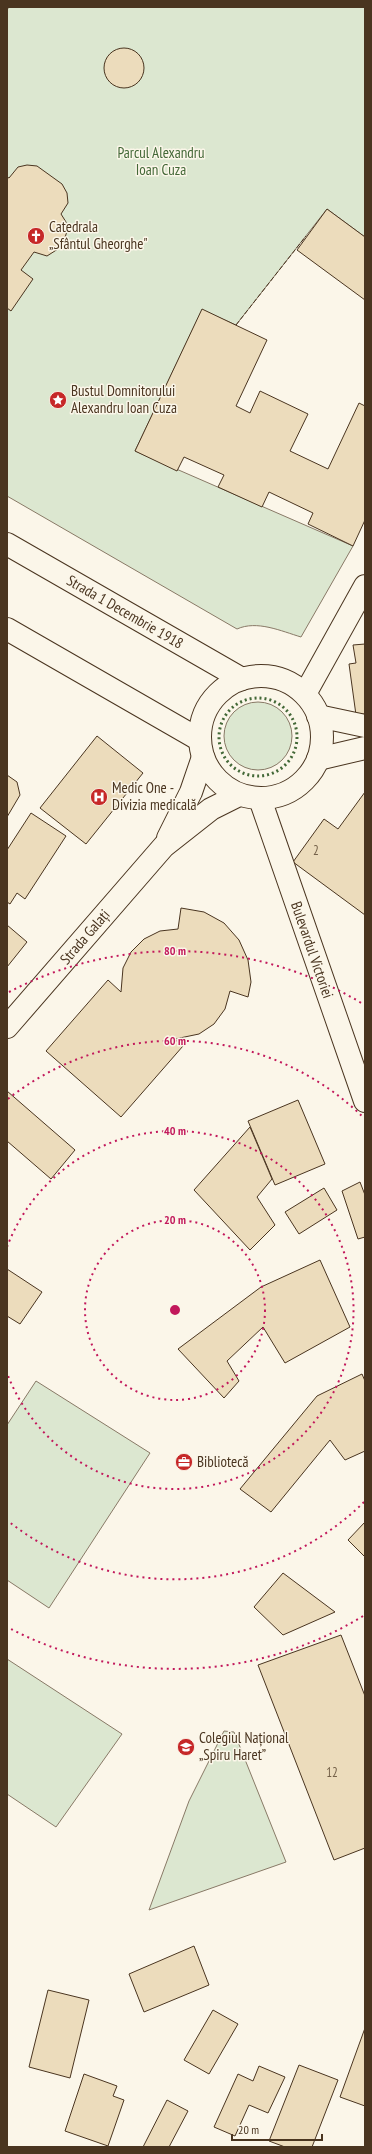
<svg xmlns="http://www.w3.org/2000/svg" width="372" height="2154" viewBox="0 0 372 2154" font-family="'PT Sans Narrow',sans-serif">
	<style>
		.green { fill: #dce7d0; stroke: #887966 }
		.building { fill: #ecdcbc; stroke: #4a3520 }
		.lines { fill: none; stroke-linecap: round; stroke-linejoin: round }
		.tertiary-casing { stroke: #4a3520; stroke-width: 24 }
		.secondary-casing { stroke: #4a3520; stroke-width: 24 }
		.primary-casing { stroke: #4a3520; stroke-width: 24 }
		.tertiary { stroke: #fbf6e9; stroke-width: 22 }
		.secondary { stroke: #fbf6e9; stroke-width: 22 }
		.primary { stroke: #fbf6e9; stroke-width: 22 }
		.hedge { stroke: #436837; stroke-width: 3; stroke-dasharray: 2 3; stroke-linecap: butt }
		.fence { stroke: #4a3520; stroke-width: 1; stroke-dasharray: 5 2; stroke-linecap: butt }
		.ring { fill: none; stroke: #c2185b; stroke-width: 2; stroke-dasharray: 2 4 }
		.labels { text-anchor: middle; stroke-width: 3; stroke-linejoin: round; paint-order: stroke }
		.number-label { font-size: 13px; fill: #725f47 }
		.park-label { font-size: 15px; fill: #436837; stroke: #fbf6e9 }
		.poi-label { font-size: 15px; fill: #4a3520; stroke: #fbf6e9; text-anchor: start }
		.street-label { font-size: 15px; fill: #4a3520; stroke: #fbf6e9 }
		.centre { fill: #c2185b; stroke: #fbf6e9; stroke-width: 2 }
		.ring-label { font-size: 12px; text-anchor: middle; font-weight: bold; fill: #c2185b; stroke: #fbf6e9; stroke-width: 3; stroke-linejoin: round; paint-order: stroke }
	</style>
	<rect width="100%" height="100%" fill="#fbf6e9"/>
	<g class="green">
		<path d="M 9,7 L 365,7 L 365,237 L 327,209 L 236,325 L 202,310 L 135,451 L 353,546 L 301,637 C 281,631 257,620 237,629 L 7,496 L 7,10 Z"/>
		<circle cx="258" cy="736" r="34"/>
		<path d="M 36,1381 L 150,1453 L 49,1608 L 7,1580 L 7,1425 Z"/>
		<path d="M 7,1659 L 122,1734 L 56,1827 L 7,1794 Z"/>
		<path d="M 224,1731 L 234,1732 L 286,1862 L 149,1910 L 189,1801 Z"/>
	</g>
	<g class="building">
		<circle cx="124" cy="68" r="20"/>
		<path d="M 27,165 L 37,166 L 62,184 L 67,193 L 68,203 L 61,214 L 66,222 L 67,231 L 64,241 L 58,249 L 47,256 L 34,252 L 21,270 L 33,279 L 11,311 L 7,308 L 7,177 L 9,178 L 18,167 Z"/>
		<path d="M 327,209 L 365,237 L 365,300 L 297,250 Z"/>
		<path d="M 202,309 L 267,340 L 236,406 L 250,413 L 260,391 L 308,414 L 290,451 L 328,469 L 359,403 L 365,406 L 365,520 L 353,546 L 308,524 L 313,513 L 269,492 L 262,507 L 218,487 L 224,475 L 184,457 L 177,471 L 135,451 Z"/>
		<path d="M 365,644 L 365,714 L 356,715 L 349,664 L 356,663 L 353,645 Z"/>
		<path d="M 97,736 L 143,773 L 86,844 L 40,808 Z"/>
		<path d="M 7,775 L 17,782 L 20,795 L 7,817 Z"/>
		<path d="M 365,792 L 365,915 L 293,862 L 324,819 L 338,829 Z"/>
		<path d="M 31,813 L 66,836 L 25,899 L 17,893 L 10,904 L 7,902 L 7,850 Z"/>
		<path d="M 181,908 L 204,912 L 224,923 L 239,940 L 248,960 L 251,982 L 248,997 L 230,991 L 225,1009 L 214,1024 L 199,1034 L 175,1039 L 183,1046 L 121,1117 L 46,1051 L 108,980 L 121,992 L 123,968 L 131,952 L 144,939 L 160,931 L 178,929 Z"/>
		<path d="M 7,925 L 27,942 L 7,967 Z"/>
		<path d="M 7,1091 L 75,1150 L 51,1179 L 7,1141 Z"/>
		<path d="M 298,1100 L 325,1164 L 275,1185 L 248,1121 Z"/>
		<path d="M 250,1127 L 272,1179 L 257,1197 L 275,1225 L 250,1250 L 194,1190 Z"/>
		<path d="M 360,1182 L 365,1195 L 365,1237 L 358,1239 L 342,1191 Z"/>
		<path d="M 324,1188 L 337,1210 L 299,1234 L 285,1212 Z"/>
		<path d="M 320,1260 L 350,1327 L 285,1363 L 263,1327 L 227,1361 L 239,1381 L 224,1398 L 178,1349 L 261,1287 Z"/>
		<path d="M 7,1269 L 42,1292 L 20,1324 L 7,1316 Z"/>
		<path d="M 362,1374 L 365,1381 L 365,1451 L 345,1460 L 330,1440 L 271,1512 L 240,1489 L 317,1396 Z"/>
		<path d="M 365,1522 L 365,1557 L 348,1540 Z"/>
		<path d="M 283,1573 L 335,1612 L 283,1635 L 254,1607 Z"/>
		<path d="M 341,1635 L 365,1696 L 365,1848 L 334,1860 L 258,1665 Z"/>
		<path d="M 194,1946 L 209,1985 L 144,2012 L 129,1974 Z"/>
		<path d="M 48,1990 L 89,2000 L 70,2078 L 29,2067 Z"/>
		<path d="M 213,2010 L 238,2024 L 209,2074 L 184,2060 Z"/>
		<path d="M 365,2028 L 365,2106 L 340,2097 Z"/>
		<path d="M 299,2065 L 338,2080 L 312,2147 L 285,2147 L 269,2141 Z"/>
		<path d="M 259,2066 L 285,2077 L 268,2113 L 249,2105 L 235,2136 L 214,2127 L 238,2074 L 253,2081 Z"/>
		<path d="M 84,2074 L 117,2086 L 113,2096 L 124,2100 L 108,2146 L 65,2131 Z"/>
		<path d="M 167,2100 L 188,2111 L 169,2147 L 143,2147 Z"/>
	</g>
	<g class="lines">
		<defs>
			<g id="tertiary">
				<path d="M 260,799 L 365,1101"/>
				<path d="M 168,838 L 191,792 L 203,757"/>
				<path d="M 7,1027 L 164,846 L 211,809 L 239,795"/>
			</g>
			<path id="secondary" d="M 305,694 L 365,586"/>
			<g id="primary">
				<path d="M 7,544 L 242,679"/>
				<path d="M 7,629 L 200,740"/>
				<circle cx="261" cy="737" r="61"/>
				<path d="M 318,716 L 365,726"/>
				<path d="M 318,759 L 365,748"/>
			</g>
		</defs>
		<use href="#tertiary" class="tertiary-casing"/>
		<use href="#secondary" class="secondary-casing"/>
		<use href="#primary" class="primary-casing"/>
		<use href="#tertiary" class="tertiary"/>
		<use href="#secondary" class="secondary"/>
		<use href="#primary" class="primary"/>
		<circle class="hedge" cx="258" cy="737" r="39"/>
		<path class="fence" d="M 236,325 L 306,236"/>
	</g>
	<g class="ring">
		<circle cx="175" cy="1310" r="90"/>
		<path d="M7 1247A179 179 0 1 1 7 1373"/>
		<path d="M364 1502A269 269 0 0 1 8 1521M8 1099A269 269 0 0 1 364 1118"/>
		<path d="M363 1616A359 359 0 0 1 9 1628M9 992A359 359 0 0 1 363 1004"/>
	</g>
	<defs>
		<symbol id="church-disc" viewBox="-11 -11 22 22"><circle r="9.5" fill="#c62828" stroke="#fbf6e9"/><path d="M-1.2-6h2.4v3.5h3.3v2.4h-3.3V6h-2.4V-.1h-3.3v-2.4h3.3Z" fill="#fff"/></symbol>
		<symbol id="sight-disc" viewBox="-11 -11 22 22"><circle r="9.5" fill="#c62828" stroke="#fbf6e9"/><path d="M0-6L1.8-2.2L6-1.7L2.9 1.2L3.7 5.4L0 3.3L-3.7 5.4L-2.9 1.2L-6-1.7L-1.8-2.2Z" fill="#fff"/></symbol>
		<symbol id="hospital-disc" viewBox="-11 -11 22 22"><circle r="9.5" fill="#c62828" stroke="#fbf6e9"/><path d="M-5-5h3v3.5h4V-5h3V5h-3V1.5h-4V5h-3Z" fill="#fff"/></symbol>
		<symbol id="office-disc" viewBox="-11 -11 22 22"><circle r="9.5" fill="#c62828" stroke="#fbf6e9"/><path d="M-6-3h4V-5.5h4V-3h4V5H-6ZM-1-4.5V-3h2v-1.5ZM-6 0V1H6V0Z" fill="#fff"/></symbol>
		<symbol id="school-disc" viewBox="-11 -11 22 22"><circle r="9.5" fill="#c62828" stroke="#fbf6e9"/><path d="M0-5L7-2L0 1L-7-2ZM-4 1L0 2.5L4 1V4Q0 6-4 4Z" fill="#fff"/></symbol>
	</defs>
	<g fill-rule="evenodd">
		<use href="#church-disc" x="26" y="226" width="20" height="20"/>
		<use href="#sight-disc" x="48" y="390" width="20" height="20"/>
		<use href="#hospital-disc" x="89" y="787" width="20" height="20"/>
		<use href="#office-disc" x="174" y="1452" width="20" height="20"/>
		<use href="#school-disc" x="176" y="1737" width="20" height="20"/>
	</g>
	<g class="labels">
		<g class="number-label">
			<text x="316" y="855">2</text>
			<text x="332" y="1777">12</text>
		</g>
		<g class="park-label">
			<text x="161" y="158">Parcul Alexandru<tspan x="161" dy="17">Ioan Cuza</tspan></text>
		</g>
		<g class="poi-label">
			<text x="49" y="232">Catedrala<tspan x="49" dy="17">„Sfântul Gheorghe"</tspan></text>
			<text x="71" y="396">Bustul Domnitorului<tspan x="71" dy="17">Alexandru Ioan Cuza</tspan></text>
			<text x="112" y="793">Medic One -<tspan x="112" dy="17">Divizia medicală</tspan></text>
			<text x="197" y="1467">Bibliotecă</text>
			<text x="199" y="1743">Colegiul Național<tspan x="199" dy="17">„Spiru Haret”</tspan></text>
		</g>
		<g class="street-label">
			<text transform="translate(125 612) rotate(30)" y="5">Strada 1 Decembrie 1918</text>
			<text transform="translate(85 937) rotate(-49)" y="5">Strada Galați</text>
			<text transform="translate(312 950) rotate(71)" y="5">Bulevardul Victoriei</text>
		</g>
	</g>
	<circle cx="175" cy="1310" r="6" class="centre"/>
	<g class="ring-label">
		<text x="175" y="955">80 m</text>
		<text x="175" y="1045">60 m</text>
		<text x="175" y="1135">40 m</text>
		<text x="175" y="1224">20 m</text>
	</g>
	<rect width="372" height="2154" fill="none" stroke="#4a3520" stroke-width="16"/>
	<path d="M232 2134v6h90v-6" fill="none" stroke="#4a3520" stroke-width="2"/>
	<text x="238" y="2134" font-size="12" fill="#4a3520" stroke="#fbf6e9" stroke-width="3" paint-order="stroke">20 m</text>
</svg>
